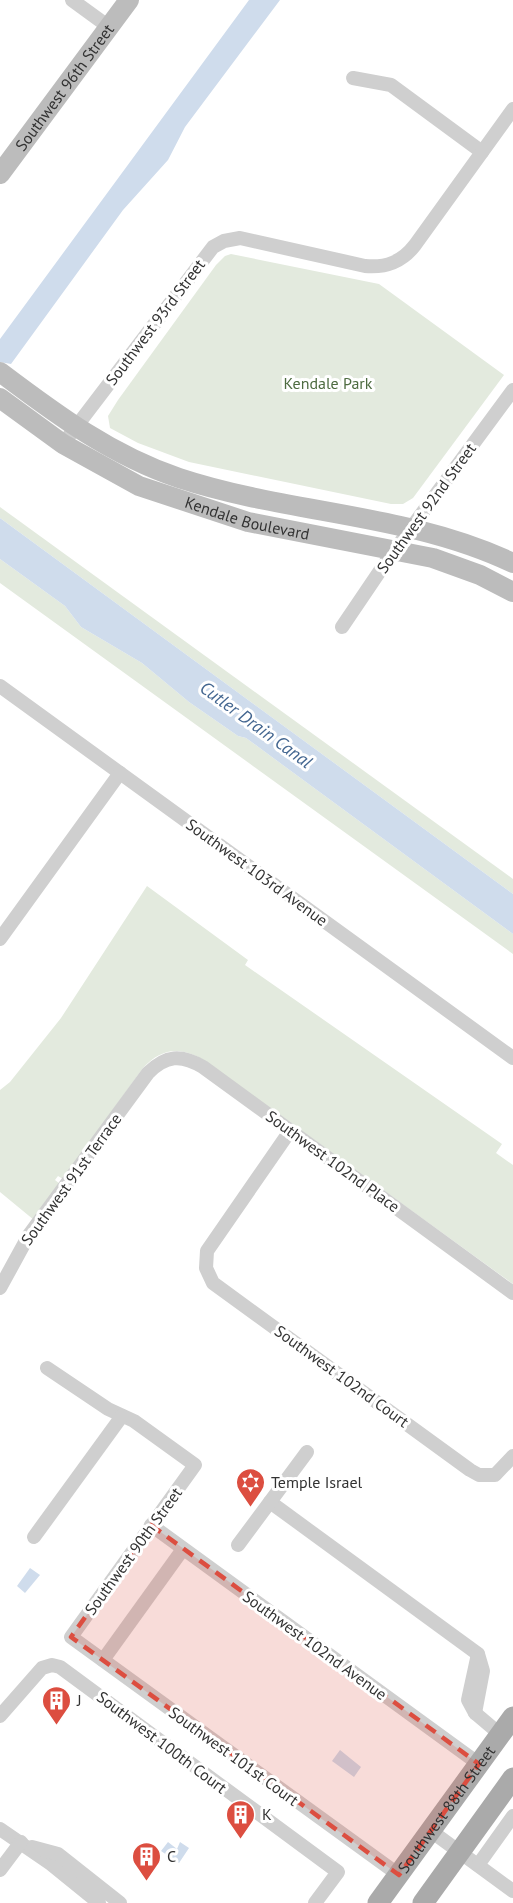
<svg xmlns="http://www.w3.org/2000/svg" width="513" height="1903" viewBox="0 0 513 1903" font-family="'PT Sans',sans-serif">
	<style>
		.green { fill: #e3eade }
		.water { fill: #cfdcec }
		.lines { fill: none; stroke-linecap: round; stroke-linejoin: round }
		.street { stroke: #cfcfcf; stroke-width: 14 }
		.secondary { stroke: #bcbcbc; stroke-width: 20 }
		.primary { stroke: #aaa; stroke-width: 21 }
		.marked { fill: #dc4e40; fill-opacity: 0.2; stroke: #dc4e40; stroke-width: 4.5; stroke-dasharray: 12 8; stroke-linejoin: round }
		.labels { text-anchor: middle; stroke-width: 6; stroke-linejoin: round; paint-order: stroke }
		.street-label { font-size: 16px; fill: #323232; stroke: #fff }
		.park-label { font-size: 16px; fill: #4e6c41; stroke: #fff }
		.poi-label { font-size: 16px; fill: #323232; stroke: #fff; text-anchor: start }
		.water-label { font-size: 18px; font-style: italic; fill: #436690; stroke: #fff }
	</style>
	<rect width="100%" height="100%" fill="#fff"/>
	<g class="green">
		<path d="M 231,254 L 379,284 L 504,375 L 413,498 L 403,504 L 391,504 L 189,462 L 138,443 L 110,428 L 108,416 L 118,400 L 216,265 L 225,256 Z"/>
		<path d="M 0,507 L 513,879 L 513,894 L 0,518 Z"/>
		<path d="M 0,559 L 65,606 L 81,627 L 142,663 L 189,702 L 238,736 L 246,738 L 513,934 L 513,954 L 0,583 Z"/>
		<path d="M 147,886 L 248,960 L 245,965 L 502,1144 L 496,1153 L 513,1165 L 513,1284 L 202,1059 C 178,1046 161,1049 143,1068 L 63,1179 L 58,1176 L 55,1180 L 60,1184 L 34,1220 L 0,1192 L 0,1090 L 10,1082 L 61,1018 Z"/>
	</g>
	<g class="water">
		<path d="M 249,0 L 280,0 L 185,127 L 168,160 L 123,210 L 11,364 L 0,362 L 0,339 Z"/>
		<path d="M 0,518 L 513,894 L 513,934 L 246,738 L 238,736 L 189,702 L 142,663 L 81,627 L 65,606 L 0,559 Z"/>
		<path d="M 30,1568 L 40,1575 L 25,1593 L 17,1586 Z"/>
		<path d="M 340,1750 L 361,1767 L 354,1777 L 332,1761 Z"/>
		<path d="M 168,1842 L 177,1849 L 180,1842 L 189,1848 L 179,1863 L 161,1851 Z"/>
	</g>
	<g class="lines">
		<g class="street">
			<path d="M 72,0 L 109,27"/>
			<path d="M 353,78 L 391,85 L 482,152"/>
			<path d="M 63,444 L 213,247 L 224,241 L 240,238 L 365,266 C 386,268 402,262 415,245 L 513,109"/>
			<path d="M 342,627 L 386,562 L 513,390"/>
			<path d="M 0,686 L 513,1058"/>
			<path d="M 0,939 L 120,773"/>
			<path d="M 290,1131 L 207,1251 L 206,1268 L 213,1283 L 470,1470 L 479,1475 L 495,1475 L 513,1456"/>
			<path d="M 0,1288 L 29,1235 L 148,1073 C 166,1055 181,1054 203,1067 L 513,1293"/>
			<path d="M 47,1368 L 108,1409 L 134,1421 L 195,1465 L 71,1637 L 399,1875"/>
			<path d="M 270,1502 L 478,1654"/>
			<path d="M 151,1525 L 479,1764"/>
			<path d="M 34,1537 L 122,1416"/>
			<path d="M 238,1545 L 307,1452"/>
			<path d="M 478,1654 L 483,1671 L 475,1713 L 468,1700 Z"/>
			<path d="M 103,1660 L 183,1549"/>
			<path d="M 475,1713 L 501,1735"/>
			<path d="M 0,1716 L 42,1668 L 52,1665 L 60,1667 L 338,1872 L 315,1903"/>
			<path d="M 0,1829 L 51,1864 L 99,1903"/>
			<path d="M 431,1831 L 513,1891"/>
			<path d="M 32,1847 L 58,1854 L 120,1903"/>
			<path d="M 478,1865 L 513,1816"/>
			<path d="M 0,1870 L 21,1842"/>
		</g>
		<g class="secondary">
			<path id="s1" d="M 0,174 L 129,0"/>
			<path d="M 0,372 C 57,415 111,455 179,478 C 288,514 408,513 513,563"/>
			<path id="s2" d="M 0,398 L 63,444 L 139,486 L 248,522 L 433,558 L 480,575 L 513,592"/>
		</g>
		<g class="primary">
			<path id="s3" d="M 378,1903 L 513,1717"/>
			<path d="M 423,1903 L 513,1778"/>
		</g>
	</g>
	<path class="marked" d="M 151,1525 L 479,1764 L 399,1875 L 71,1637 Z"/>
	<defs>
		<symbol id="synagogue-pin" viewBox="-11 -11 22 30"><path d="M0 17L-7.5 6A9.5 9.5 0 1 1 7.5 6Z" fill="#dc4e40" stroke="#fff"/><path d="M0-6.5L5.6 3.2H-5.6ZM0 6.5L5.6-3.2H-5.6Z" fill="#fff"/></symbol>
		<symbol id="building-pin" viewBox="-11 -11 22 30"><path d="M0 17L-7.5 6A9.5 9.5 0 1 1 7.5 6Z" fill="#dc4e40" stroke="#fff"/><path d="M-4-6H4V6H1V3H-1V6H-4ZM-2.5-4.3h1.7v1.8h-1.7ZM.8-4.3h1.7v1.8H.8ZM-2.5-1h1.7V.8h-1.7ZM.8-1h1.7V.8H.8Z" fill="#fff"/></symbol>
	</defs>
	<g fill-rule="evenodd">
		<use href="#synagogue-pin" x="234" y="1466" width="33" height="45"/>
		<use href="#building-pin" x="40" y="1684" width="33" height="45"/>
		<use href="#building-pin" x="224" y="1798" width="33" height="45"/>
		<use href="#building-pin" x="130" y="1840" width="33" height="45"/>
	</g>
	<g class="labels">
		<g class="street-label">
			<text dy="6" stroke="none"><textPath href="#s1" startOffset="108">Southwest 96th Street</textPath></text>
			<text transform="translate(155 322) rotate(-53)" y="6">Southwest 93rd Street</text>
			<text transform="translate(426 508) rotate(-54)" y="6">Southwest 92nd Street</text>
			<text dy="6" stroke="none"><textPath href="#s2" startOffset="278">Kendale Boulevard</textPath></text>
			<text transform="translate(257 872) rotate(36)" y="6">Southwest 103rd Avenue</text>
			<text transform="translate(333 1161) rotate(36)" y="6">Southwest 102nd Place</text>
			<text transform="translate(71 1179) rotate(-54)" y="6">Southwest 91st Terrace</text>
			<text transform="translate(342 1376) rotate(36)" y="6">Southwest 102nd Court</text>
			<text transform="translate(133 1551) rotate(-54)" y="6">Southwest 90th Street</text>
			<text transform="translate(315 1645) rotate(36)" y="6">Southwest 102nd Avenue</text>
			<text transform="translate(162 1742) rotate(37)" y="6">Southwest 100th Court</text>
			<text transform="translate(234 1756) rotate(36)" y="6">Southwest 101st Court</text>
			<text dy="6" stroke="none"><textPath href="#s3" startOffset="116">Southwest 88th Street</textPath></text>
		</g>
		<g class="park-label">
			<text x="328" y="389">Kendale Park</text>
		</g>
		<g class="poi-label">
			<text x="271" y="1488">Temple Israel</text>
			<text x="77" y="1706">J</text>
			<text x="262" y="1820">K</text>
			<text x="167" y="1862">C</text>
		</g>
		<g class="water-label">
			<text transform="translate(256 725) rotate(36)" y="6">Cutler Drain Canal</text>
		</g>
	</g>
</svg>
